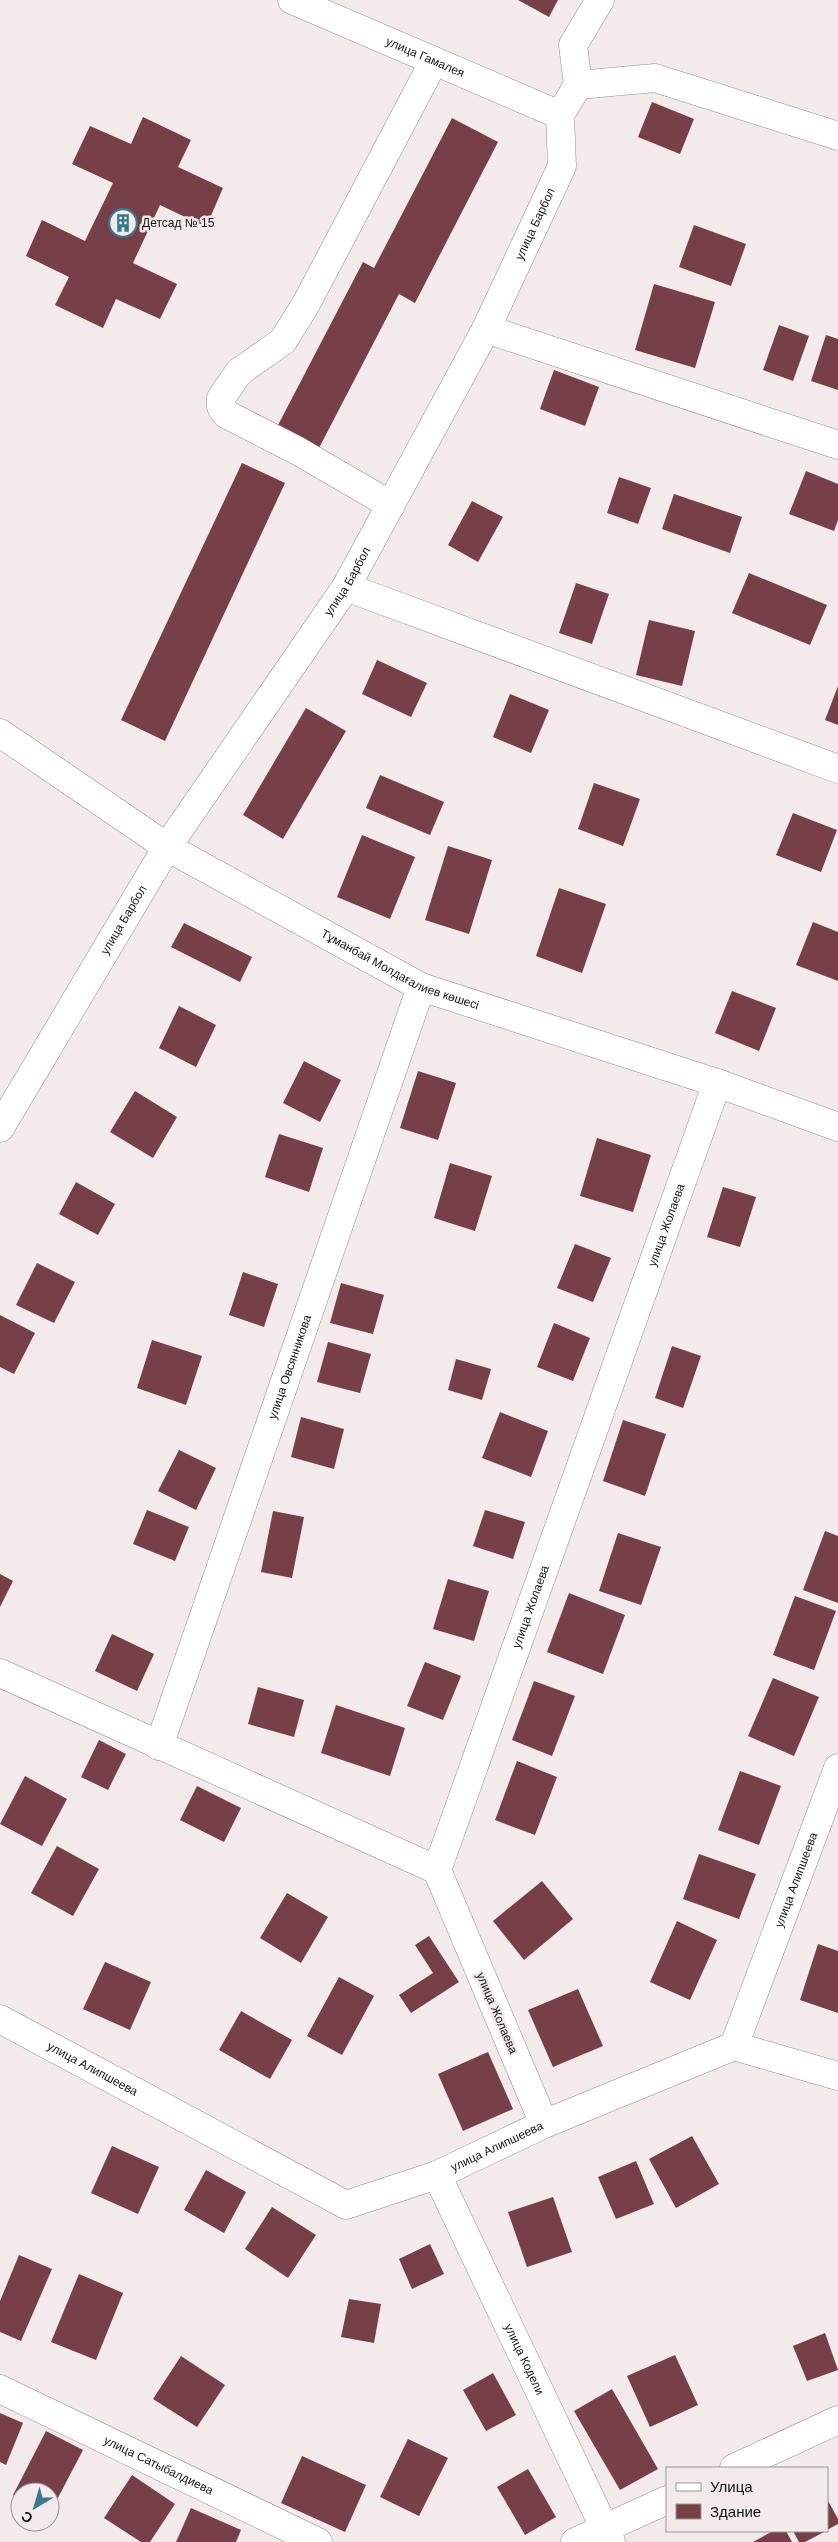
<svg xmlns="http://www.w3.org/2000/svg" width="838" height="2542" viewBox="0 0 838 2542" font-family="Helvetica,sans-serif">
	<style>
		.building { fill: #763f49 }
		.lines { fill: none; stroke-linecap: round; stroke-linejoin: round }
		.minor-casing { stroke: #948d8e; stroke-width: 29 }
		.minor { stroke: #fff; stroke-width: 28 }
		.labels { text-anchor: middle; stroke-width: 5; stroke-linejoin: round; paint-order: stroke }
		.street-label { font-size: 12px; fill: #151313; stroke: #f2eaeb }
		.poi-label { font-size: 12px; fill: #151313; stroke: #f2eaeb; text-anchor: start }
	</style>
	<rect width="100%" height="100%" fill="#f2eaeb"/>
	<g class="building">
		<path d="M 518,0 L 558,0 L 549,17 Z"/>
		<path d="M 652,102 L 694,119 L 680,154 L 638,137 Z"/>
		<path d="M 143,117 L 191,140 L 178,167 L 223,188 L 206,227 L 160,205 L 133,263 L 177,284 L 160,319 L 116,299 L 103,328 L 55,305 L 69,277 L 26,256 L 42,220 L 85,241 L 113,183 L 72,164 L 90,126 L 131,144 Z"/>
		<path d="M 452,118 L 498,142 L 415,303 L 399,294 L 319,448 L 277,427 L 363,262 L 374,268 Z"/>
		<path d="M 694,225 L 746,244 L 731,286 L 679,267 Z"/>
		<path d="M 654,284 L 715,302 L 695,368 L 635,350 Z"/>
		<path d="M 779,325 L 809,336 L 793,381 L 763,370 Z"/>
		<path d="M 826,335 L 838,339 L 838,390 L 811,381 Z"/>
		<path d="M 554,370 L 599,387 L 585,426 L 540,409 Z"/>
		<path d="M 242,463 L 285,483 L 165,741 L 121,720 Z"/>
		<path d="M 806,471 L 838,484 L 838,520 L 834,531 L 789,514 Z"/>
		<path d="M 619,477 L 651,488 L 638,524 L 607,513 Z"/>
		<path d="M 674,494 L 742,517 L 730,553 L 662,529 Z"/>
		<path d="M 472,501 L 503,517 L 478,562 L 448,545 Z"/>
		<path d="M 749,573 L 827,605 L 810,645 L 732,613 Z"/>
		<path d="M 576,583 L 609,594 L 592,644 L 559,633 Z"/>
		<path d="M 649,620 L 695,631 L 682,686 L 636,675 Z"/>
		<path d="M 377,660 L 427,683 L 411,717 L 362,694 Z"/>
		<path d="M 838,686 L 838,725 L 825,720 Z"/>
		<path d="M 510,694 L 549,710 L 531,753 L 493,737 Z"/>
		<path d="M 306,708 L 346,731 L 283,839 L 243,815 Z"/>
		<path d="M 380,775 L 444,802 L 430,835 L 366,808 Z"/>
		<path d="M 594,783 L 640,799 L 623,846 L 578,829 Z"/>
		<path d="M 793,813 L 837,830 L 821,872 L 776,855 Z"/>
		<path d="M 362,835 L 415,857 L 390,919 L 337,897 Z"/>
		<path d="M 448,846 L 492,860 L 469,934 L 425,920 Z"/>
		<path d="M 559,888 L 606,904 L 582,973 L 536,956 Z"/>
		<path d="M 813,922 L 838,932 L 838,981 L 796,965 Z"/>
		<path d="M 184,923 L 252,957 L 240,982 L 171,947 Z"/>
		<path d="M 732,991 L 776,1008 L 759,1051 L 715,1033 Z"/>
		<path d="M 179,1006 L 216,1025 L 196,1067 L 159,1048 Z"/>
		<path d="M 304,1061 L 341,1080 L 320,1122 L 283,1103 Z"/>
		<path d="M 418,1071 L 456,1083 L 438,1140 L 400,1128 Z"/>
		<path d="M 135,1091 L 177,1117 L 153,1158 L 110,1132 Z"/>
		<path d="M 279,1134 L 323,1148 L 309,1192 L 265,1177 Z"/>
		<path d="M 597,1138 L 651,1155 L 633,1212 L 580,1196 Z"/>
		<path d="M 450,1163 L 492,1176 L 475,1231 L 434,1218 Z"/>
		<path d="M 76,1182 L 115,1204 L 98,1235 L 59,1214 Z"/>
		<path d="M 723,1187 L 756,1197 L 740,1247 L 707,1237 Z"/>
		<path d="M 575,1244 L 611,1258 L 593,1302 L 557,1288 Z"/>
		<path d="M 37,1263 L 75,1282 L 54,1323 L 16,1305 Z"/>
		<path d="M 243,1272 L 278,1284 L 264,1327 L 229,1315 Z"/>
		<path d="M 341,1283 L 384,1295 L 373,1334 L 330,1323 Z"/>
		<path d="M 0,1315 L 35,1333 L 14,1374 L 0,1367 Z"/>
		<path d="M 554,1323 L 590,1338 L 573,1381 L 537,1367 Z"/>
		<path d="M 152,1340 L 202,1356 L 186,1405 L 137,1388 Z"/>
		<path d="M 328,1342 L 371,1354 L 360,1393 L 317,1382 Z"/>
		<path d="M 672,1346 L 701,1356 L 683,1408 L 655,1398 Z"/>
		<path d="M 456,1359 L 491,1369 L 482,1400 L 448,1390 Z"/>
		<path d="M 500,1412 L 548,1431 L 531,1477 L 482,1458 Z"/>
		<path d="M 301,1417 L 344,1429 L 334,1469 L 291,1457 Z"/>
		<path d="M 623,1420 L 666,1434 L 645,1496 L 603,1481 Z"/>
		<path d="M 179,1450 L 216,1468 L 196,1510 L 158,1491 Z"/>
		<path d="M 147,1510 L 189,1527 L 175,1561 L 133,1544 Z"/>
		<path d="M 485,1510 L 525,1522 L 513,1559 L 473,1546 Z"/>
		<path d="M 273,1511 L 304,1517 L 292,1578 L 261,1572 Z"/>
		<path d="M 825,1531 L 838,1536 L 838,1603 L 803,1590 Z"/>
		<path d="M 618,1533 L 661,1547 L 641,1605 L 599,1591 Z"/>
		<path d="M 0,1574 L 13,1581 L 0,1607 Z"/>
		<path d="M 448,1579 L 489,1591 L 474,1641 L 433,1629 Z"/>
		<path d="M 569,1593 L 625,1615 L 603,1674 L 547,1652 Z"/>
		<path d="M 795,1596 L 836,1611 L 814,1670 L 773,1655 Z"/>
		<path d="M 112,1634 L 154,1654 L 137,1691 L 95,1671 Z"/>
		<path d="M 425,1662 L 461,1676 L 443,1720 L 407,1706 Z"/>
		<path d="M 773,1678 L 819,1697 L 794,1756 L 748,1736 Z"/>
		<path d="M 534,1681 L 575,1696 L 552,1756 L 512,1740 Z"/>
		<path d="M 258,1687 L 304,1700 L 294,1737 L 248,1724 Z"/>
		<path d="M 336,1705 L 405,1728 L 390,1776 L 321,1753 Z"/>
		<path d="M 99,1740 L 126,1754 L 108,1790 L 81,1777 Z"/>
		<path d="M 517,1761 L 557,1777 L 535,1835 L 495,1820 Z"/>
		<path d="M 740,1771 L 781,1786 L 759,1845 L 718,1830 Z"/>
		<path d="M 25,1776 L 67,1799 L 42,1846 L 0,1824 Z"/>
		<path d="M 197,1786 L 241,1808 L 224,1842 L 180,1820 Z"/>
		<path d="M 57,1846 L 99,1869 L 73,1916 L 31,1893 Z"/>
		<path d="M 699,1854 L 756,1874 L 739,1919 L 683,1899 Z"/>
		<path d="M 542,1881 L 573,1919 L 524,1960 L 493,1921 Z"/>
		<path d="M 287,1893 L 328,1917 L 301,1963 L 260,1938 Z"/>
		<path d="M 677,1921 L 717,1940 L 690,2000 L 650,1982 Z"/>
		<path d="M 429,1936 L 459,1982 L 411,2013 L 399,1995 L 433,1973 L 415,1945 Z"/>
		<path d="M 818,1944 L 838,1951 L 838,2013 L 800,2000 Z"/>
		<path d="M 105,1962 L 151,1982 L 130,2030 L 83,2009 Z"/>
		<path d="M 339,1977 L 374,1996 L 342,2055 L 307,2036 Z"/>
		<path d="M 578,1989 L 603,2046 L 553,2067 L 528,2010 Z"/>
		<path d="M 241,2011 L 292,2040 L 270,2079 L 219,2050 Z"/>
		<path d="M 488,2052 L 513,2109 L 463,2131 L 438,2074 Z"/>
		<path d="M 692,2136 L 719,2184 L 676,2208 L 649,2159 Z"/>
		<path d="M 112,2146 L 159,2167 L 138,2214 L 91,2193 Z"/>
		<path d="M 636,2161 L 654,2204 L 616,2219 L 598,2177 Z"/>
		<path d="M 206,2170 L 246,2192 L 224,2233 L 184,2210 Z"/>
		<path d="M 553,2197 L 572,2252 L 527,2267 L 508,2212 Z"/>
		<path d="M 272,2207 L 316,2235 L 288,2278 L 245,2249 Z"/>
		<path d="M 430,2244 L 444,2274 L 412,2289 L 399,2259 Z"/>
		<path d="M 19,2255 L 52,2269 L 21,2341 L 0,2332 L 0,2301 Z"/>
		<path d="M 79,2274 L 123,2293 L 96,2360 L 51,2342 Z"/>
		<path d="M 349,2299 L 381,2304 L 374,2343 L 341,2337 Z"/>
		<path d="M 825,2333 L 838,2370 L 807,2381 L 793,2346 Z"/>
		<path d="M 675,2355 L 698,2405 L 650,2427 L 627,2376 Z"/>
		<path d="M 181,2356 L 225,2385 L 197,2427 L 153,2399 Z"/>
		<path d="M 493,2373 L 516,2415 L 486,2431 L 463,2390 Z"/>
		<path d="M 612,2389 L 658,2469 L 620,2490 L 574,2411 Z"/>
		<path d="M 0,2413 L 23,2423 L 6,2465 L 0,2462 Z"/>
		<path d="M 46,2431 L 83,2450 L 50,2513 L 50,2492 L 20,2492 L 20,2499 L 13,2495 Z"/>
		<path d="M 408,2439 L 448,2458 L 419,2516 L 380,2497 Z"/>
		<path d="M 302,2456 L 366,2485 L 345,2532 L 281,2503 Z"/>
		<path d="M 528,2469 L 556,2517 L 525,2535 L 497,2487 Z"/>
		<path d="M 132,2475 L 175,2504 L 150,2542 L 141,2542 L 104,2518 Z"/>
		<path d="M 827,2499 L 838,2519 L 838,2524 L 827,2530 Z"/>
		<path d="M 191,2508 L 241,2530 L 236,2542 L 176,2542 Z"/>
		<path d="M 773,2531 L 786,2531 L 792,2542 L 753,2542 Z"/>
		<path d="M 793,2531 L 826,2531 L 805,2542 L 799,2542 Z"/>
	</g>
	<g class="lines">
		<defs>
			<g id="minor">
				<path id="s1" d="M 292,0 L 560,115"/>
				<path d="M 578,85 L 655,78 L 838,136"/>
				<path d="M 486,329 L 838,445"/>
				<path d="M 391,505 L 298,451 L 226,414 L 221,407 L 221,398 L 239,372 L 283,341 L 306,304 L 434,61"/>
				<path d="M 346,587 L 838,769"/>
				<path id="s2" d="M 0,733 L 167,847 L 421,987 L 717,1083 L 838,1127"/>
				<path id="s3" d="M 0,1128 L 167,847 L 346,587 L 486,329 L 562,166 L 560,115 L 578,85 L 573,45 L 600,0"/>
				<path d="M 0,1673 L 437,1870"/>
				<path id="s4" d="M 159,1746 L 421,987"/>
				<path id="s5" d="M 0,2019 L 346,2205 L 437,2175 L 544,2124 L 734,2046 L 838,1768"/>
				<path d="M 734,2046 L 838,2076"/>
				<path id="s6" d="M 544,2124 L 437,1870 L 717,1083"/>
				<path id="s7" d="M 437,2175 L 611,2542"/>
				<path id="s8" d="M 0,2389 L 318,2542"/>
				<path d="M 734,2468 L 838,2420"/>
				<path d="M 575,2542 L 667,2500"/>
			</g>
		</defs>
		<use href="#minor" class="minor-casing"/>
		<use href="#minor" class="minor"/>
	</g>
	<defs>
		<symbol id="building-ring" viewBox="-11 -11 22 22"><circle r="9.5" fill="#f2eaeb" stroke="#38798c" stroke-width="1.5"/><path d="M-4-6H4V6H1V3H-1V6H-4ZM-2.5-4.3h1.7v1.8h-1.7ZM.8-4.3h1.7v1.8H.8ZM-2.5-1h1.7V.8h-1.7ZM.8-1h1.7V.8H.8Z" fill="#38798c"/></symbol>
	</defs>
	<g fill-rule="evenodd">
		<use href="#building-ring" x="107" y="207" width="32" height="32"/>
	</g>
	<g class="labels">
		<g class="street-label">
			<text dy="4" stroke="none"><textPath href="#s1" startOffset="145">улица Гамалея</textPath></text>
			<text dy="4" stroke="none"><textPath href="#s3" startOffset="1052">улица Барбол</textPath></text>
			<text dy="4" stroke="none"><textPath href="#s3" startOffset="648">улица Барбол</textPath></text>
			<text dy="4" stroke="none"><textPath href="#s3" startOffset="242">улица Барбол</textPath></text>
			<text dy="4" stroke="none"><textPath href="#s2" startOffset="466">Тұманбай Молдағалиев көшесі</textPath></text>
			<text dy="4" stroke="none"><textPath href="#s6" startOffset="960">улица Жолаева</textPath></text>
			<text dy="4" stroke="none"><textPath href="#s4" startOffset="401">улица Овсянникова</textPath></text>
			<text dy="4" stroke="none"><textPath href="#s6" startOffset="555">улица Жолаева</textPath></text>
			<text dy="4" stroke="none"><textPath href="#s5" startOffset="990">улица Алипшеева</textPath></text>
			<text transform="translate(497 2013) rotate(67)" y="4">улица Жолаева</text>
			<text dy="4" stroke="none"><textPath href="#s5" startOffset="105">улица Алипшеева</textPath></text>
			<text dy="4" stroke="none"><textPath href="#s5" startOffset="555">улица Алипшеева</textPath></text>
			<text dy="4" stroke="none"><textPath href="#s7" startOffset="204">улица Кодели</textPath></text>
			<text dy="4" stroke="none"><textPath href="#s8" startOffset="176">улица Сатыбалдиева</textPath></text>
		</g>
		<g class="poi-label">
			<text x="142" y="227">Детсад № 15</text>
		</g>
	</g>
	<rect x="666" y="2467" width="162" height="65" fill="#f2eaeb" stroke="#9a9495"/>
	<rect x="676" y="2483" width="25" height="8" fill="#ffffff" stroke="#9a9495"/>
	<text x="710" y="2492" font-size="15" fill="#151313">Улица</text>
	<rect x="676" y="2504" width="25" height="15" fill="#763f49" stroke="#9a9495"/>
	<text x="710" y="2517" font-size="15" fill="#151313">Здание</text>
	<g transform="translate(35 2507) rotate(218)"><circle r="24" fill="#f2eaeb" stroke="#9a9495"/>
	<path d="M0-4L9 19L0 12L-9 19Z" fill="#38798c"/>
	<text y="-8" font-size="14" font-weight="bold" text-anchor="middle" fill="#151313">С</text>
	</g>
</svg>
